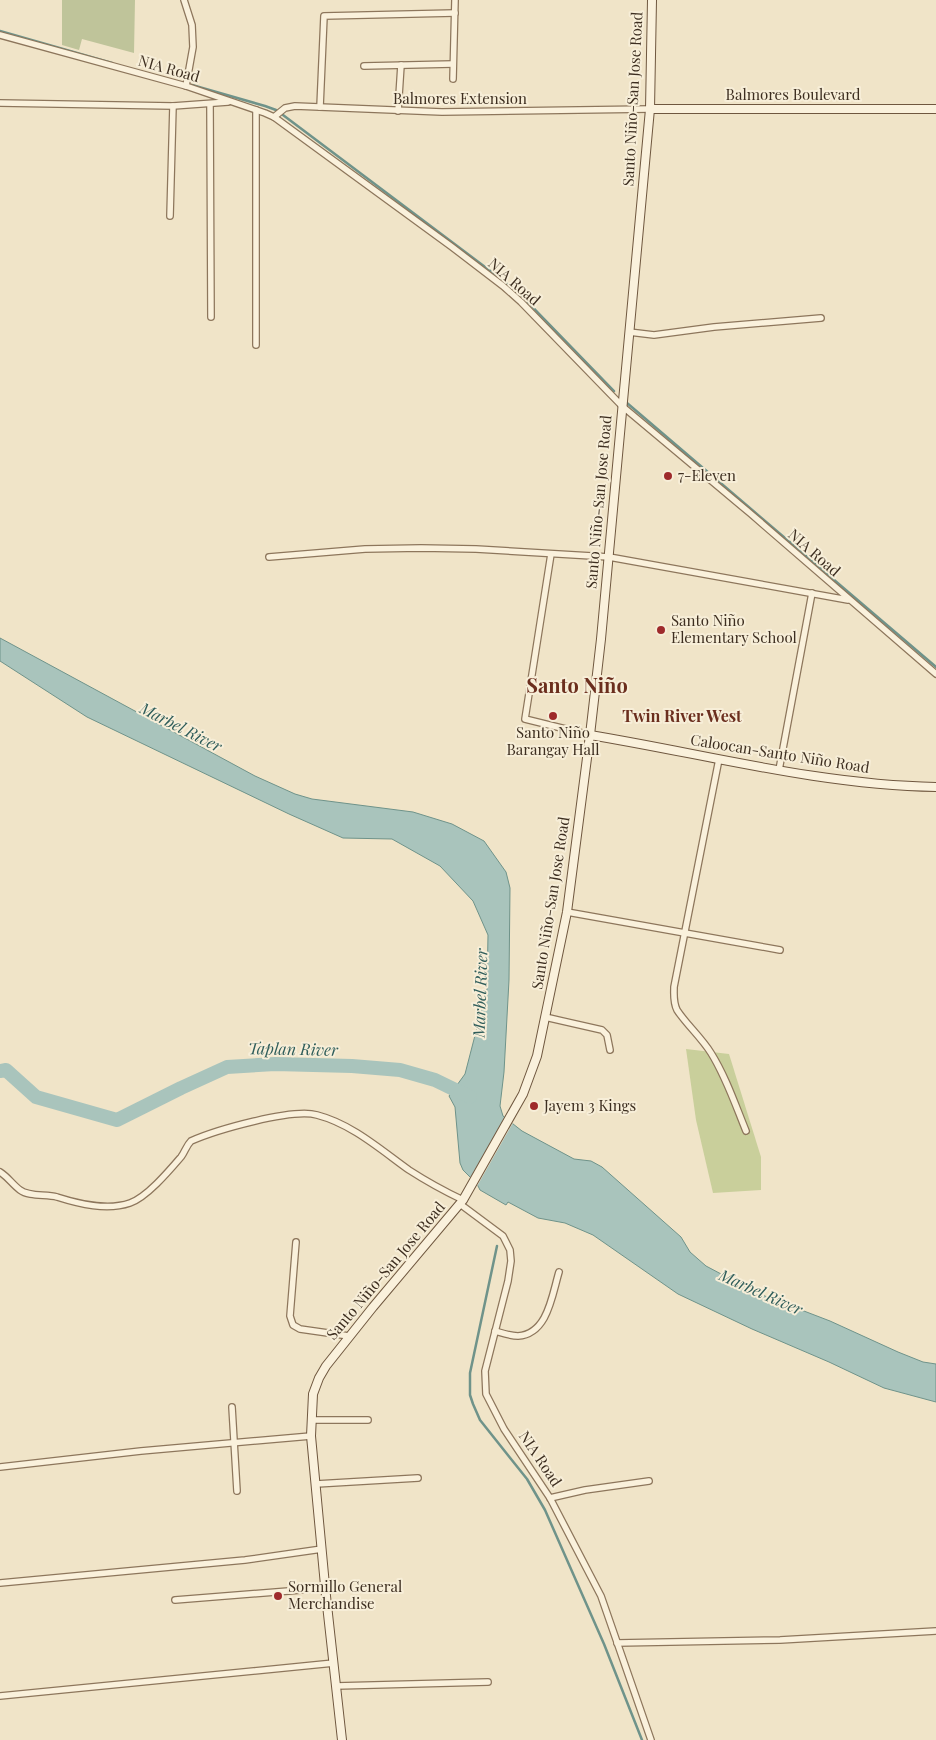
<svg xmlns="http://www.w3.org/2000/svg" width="936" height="1740" viewBox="0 0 936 1740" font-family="'Playfair Display',serif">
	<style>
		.green { fill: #c9cf9b }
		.cemetery { fill: #bfc49a }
		.water { fill: #a9c4bc; stroke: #6f938a }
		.pier { fill: #f0e4c8 }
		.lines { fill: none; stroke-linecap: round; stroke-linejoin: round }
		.stream { stroke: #6f938a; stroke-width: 2.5 }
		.river { stroke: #a9c4bc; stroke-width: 14 }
		.street-casing { stroke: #8d765c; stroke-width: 8 }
		.secondary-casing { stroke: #6f573f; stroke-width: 10 }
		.street { stroke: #faf1dc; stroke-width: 5.5 }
		.secondary { stroke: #faf1dc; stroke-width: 8 }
		.poi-dot { fill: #9e2a2b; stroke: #f7eed8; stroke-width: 2 }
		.labels { text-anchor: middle; stroke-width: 4; stroke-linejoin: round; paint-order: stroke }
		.street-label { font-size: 15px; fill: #3d2e20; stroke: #f7eed8 }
		.poi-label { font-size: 15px; fill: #3d2e20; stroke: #f7eed8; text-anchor: start }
		.neighbourhood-label { font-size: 16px; font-weight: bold; fill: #6b2e1e; stroke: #f7eed8 }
		.water-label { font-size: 16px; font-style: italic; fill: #2f5d5a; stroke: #f7eed8 }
		.district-label { font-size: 20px; font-weight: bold; fill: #6b2e1e; stroke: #f7eed8 }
	</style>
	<rect width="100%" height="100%" fill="#f0e4c8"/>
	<path class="green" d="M 686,1049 L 729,1054 L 761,1157 L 761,1190 L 713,1193 L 696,1120 Z"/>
	<path class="cemetery" d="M 62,0 L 135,0 L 134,53 L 82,39 L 79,50 L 62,45 Z"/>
	<path class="water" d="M 0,638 L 255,776 L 295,794 L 312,799 L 413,812 L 452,824 L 484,841 L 506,872 L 510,888 L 509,980 L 504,1072 L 500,1106 L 503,1116 L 522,1131 L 574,1159 L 591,1161 L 602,1167 L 681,1237 L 690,1252 L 706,1266 L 757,1293 L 830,1321 L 898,1352 L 923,1362 L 936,1364 L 936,1402 L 884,1388 L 829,1362 L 752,1329 L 678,1294 L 593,1235 L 565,1223 L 538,1218 L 508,1202 L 506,1205 L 480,1190 L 477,1184 L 463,1170 L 460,1163 L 455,1107 L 449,1096 L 465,1074 L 487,989 L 488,935 L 473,901 L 440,866 L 392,839 L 343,838 L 289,814 L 87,717 L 0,661 Z"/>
	<path class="pier" d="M 506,1115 L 514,1121 L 476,1188 L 469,1180 Z"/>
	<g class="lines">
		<g class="stream">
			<path d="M 0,31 L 112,63"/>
			<path d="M 192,85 L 265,106 L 276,110"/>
			<path d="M 283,115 L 517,291 L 614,391"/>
			<path d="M 627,403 L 936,667"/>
			<path d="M 497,1246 L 470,1373 L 470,1395 L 473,1404 L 480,1420 L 527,1479 L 545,1510 L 604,1644 L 642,1740"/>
		</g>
		<path class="river" d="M 0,1071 L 6,1070 L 36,1097 L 117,1120 L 181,1088 L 227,1067 L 275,1064 L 352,1066 L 400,1070 L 435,1080 L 470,1097"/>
		<defs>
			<g id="street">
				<path d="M 184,0 L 192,25 L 193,47 L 186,86"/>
				<path d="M 0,35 L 186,86 L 265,113 L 274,117 L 452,247 L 503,286 L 521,302 L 622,406 L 751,514 L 936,674"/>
				<path d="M 364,66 L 453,64"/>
				<path d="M 453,79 L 455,0"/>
				<path d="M 0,103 L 173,106 L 228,102"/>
				<path d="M 210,104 L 211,317"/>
				<path d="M 320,107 L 324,16 L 455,13"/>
				<path d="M 256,110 L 256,345"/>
				<path d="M 398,111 L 401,65"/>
				<path d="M 274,117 L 285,108 L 295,106 L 442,112 L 650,109"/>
				<path d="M 170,216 L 173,106"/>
				<path d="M 629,332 L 654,335 L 714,327 L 821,318"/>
				<path d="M 551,554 L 525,719 L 590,735"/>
				<path d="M 269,557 L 365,549 L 421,548 L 476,549 L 609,557 L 848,600"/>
				<path d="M 719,759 L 674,987 C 674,995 673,1002 677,1010 C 686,1024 701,1037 711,1053 C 726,1077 735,1104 746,1131"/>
				<path d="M 779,770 L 812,593"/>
				<path d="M 567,912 L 780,950"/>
				<path d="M 545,1017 L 602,1030 L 607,1035 L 610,1050"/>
				<path d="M 0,1172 C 8,1177 12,1184 20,1190 C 29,1197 46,1194 57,1197 C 79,1204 107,1211 130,1203 C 147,1197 169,1171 181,1157 C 185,1152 186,1146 191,1141 C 216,1130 292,1108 317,1115 C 352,1124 381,1150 409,1170 C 426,1181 444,1191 463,1200"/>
				<path d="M 460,1204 L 503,1236 L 510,1250 L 511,1261 L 508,1281 L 485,1371 L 486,1394 L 504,1429 L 550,1498 L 601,1596 L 651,1740"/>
				<path d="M 296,1242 L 290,1316 L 293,1325 L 300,1329 L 349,1336"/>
				<path d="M 495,1331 C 502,1333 510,1336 518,1336 C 548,1334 552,1295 559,1272"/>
				<path d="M 232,1407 L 237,1491"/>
				<path d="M 312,1420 L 368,1420"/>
				<path d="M 0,1467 L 141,1451 L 311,1436"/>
				<path d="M 316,1484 L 418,1478"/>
				<path d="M 550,1498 L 585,1490 L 649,1481"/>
				<path d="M 0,1583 L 245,1560 L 322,1549"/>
				<path d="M 175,1600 L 326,1588"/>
				<path d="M 617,1643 L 780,1640 L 936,1631"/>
				<path d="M 336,1686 L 488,1682"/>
				<path d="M 0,1696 L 334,1663"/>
			</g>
			<g id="secondary">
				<path d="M 650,109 L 936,109"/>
				<path d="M 590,735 C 705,754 819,785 936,787"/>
				<path d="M 342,1740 L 326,1596 L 311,1436 L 313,1394 L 319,1378 L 326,1366 L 373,1307 L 463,1200 L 523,1094 L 537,1056 L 567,912 L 590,735 L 601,639 L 650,109 L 652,0"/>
			</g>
		</defs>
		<use href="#street" class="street-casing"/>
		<use href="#secondary" class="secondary-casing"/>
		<use href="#street" class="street"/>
		<use href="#secondary" class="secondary"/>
	</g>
	<g class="poi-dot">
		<circle cx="668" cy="476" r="5"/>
		<circle cx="661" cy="630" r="5"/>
		<circle cx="553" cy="716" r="5"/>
		<circle cx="534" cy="1106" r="5"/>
		<circle cx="278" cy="1596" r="5"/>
	</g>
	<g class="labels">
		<g class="street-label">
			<text transform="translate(169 69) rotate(16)" y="5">NIA Road</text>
			<text x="793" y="100">Balmores Boulevard</text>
			<text x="460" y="104">Balmores Extension</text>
			<text transform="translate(633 99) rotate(-87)" y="5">Santo Niño-San Jose Road</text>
			<text transform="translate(514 282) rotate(41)" y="5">NIA Road</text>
			<text transform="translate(599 502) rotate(-85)" y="5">Santo Niño-San Jose Road</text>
			<text transform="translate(814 553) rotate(41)" y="5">NIA Road</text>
			<text transform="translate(780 754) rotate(9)" y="5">Caloocan-Santo Niño Road</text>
			<text transform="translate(551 903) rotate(-81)" y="5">Santo Niño-San Jose Road</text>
			<text transform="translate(386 1271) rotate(-50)" y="5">Santo Niño-San Jose Road</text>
			<text transform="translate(540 1459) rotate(56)" y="5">NIA Road</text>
		</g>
		<g class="poi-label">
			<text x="678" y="481">7-Eleven</text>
			<text x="671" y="626">Santo Niño<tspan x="671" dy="17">Elementary School</tspan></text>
			<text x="553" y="738" text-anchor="middle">Santo Niño<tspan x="553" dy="17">Barangay Hall</tspan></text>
			<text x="544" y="1111">Jayem 3 Kings</text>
			<text x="288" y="1592">Sormillo General<tspan x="288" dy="17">Merchandise</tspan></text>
		</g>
		<g class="neighbourhood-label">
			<text x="682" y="722">Twin River West</text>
		</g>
		<g class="water-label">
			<text transform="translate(181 727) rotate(27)" y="6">Marbel River</text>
			<text transform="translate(480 993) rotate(-88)" y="6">Marbel River</text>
			<text transform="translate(293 1049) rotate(1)" y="6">Taplan River</text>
			<text transform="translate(761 1292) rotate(24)" y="6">Marbel River</text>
		</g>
		<g class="district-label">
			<text x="577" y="693">Santo Niño</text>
		</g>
	</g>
</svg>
